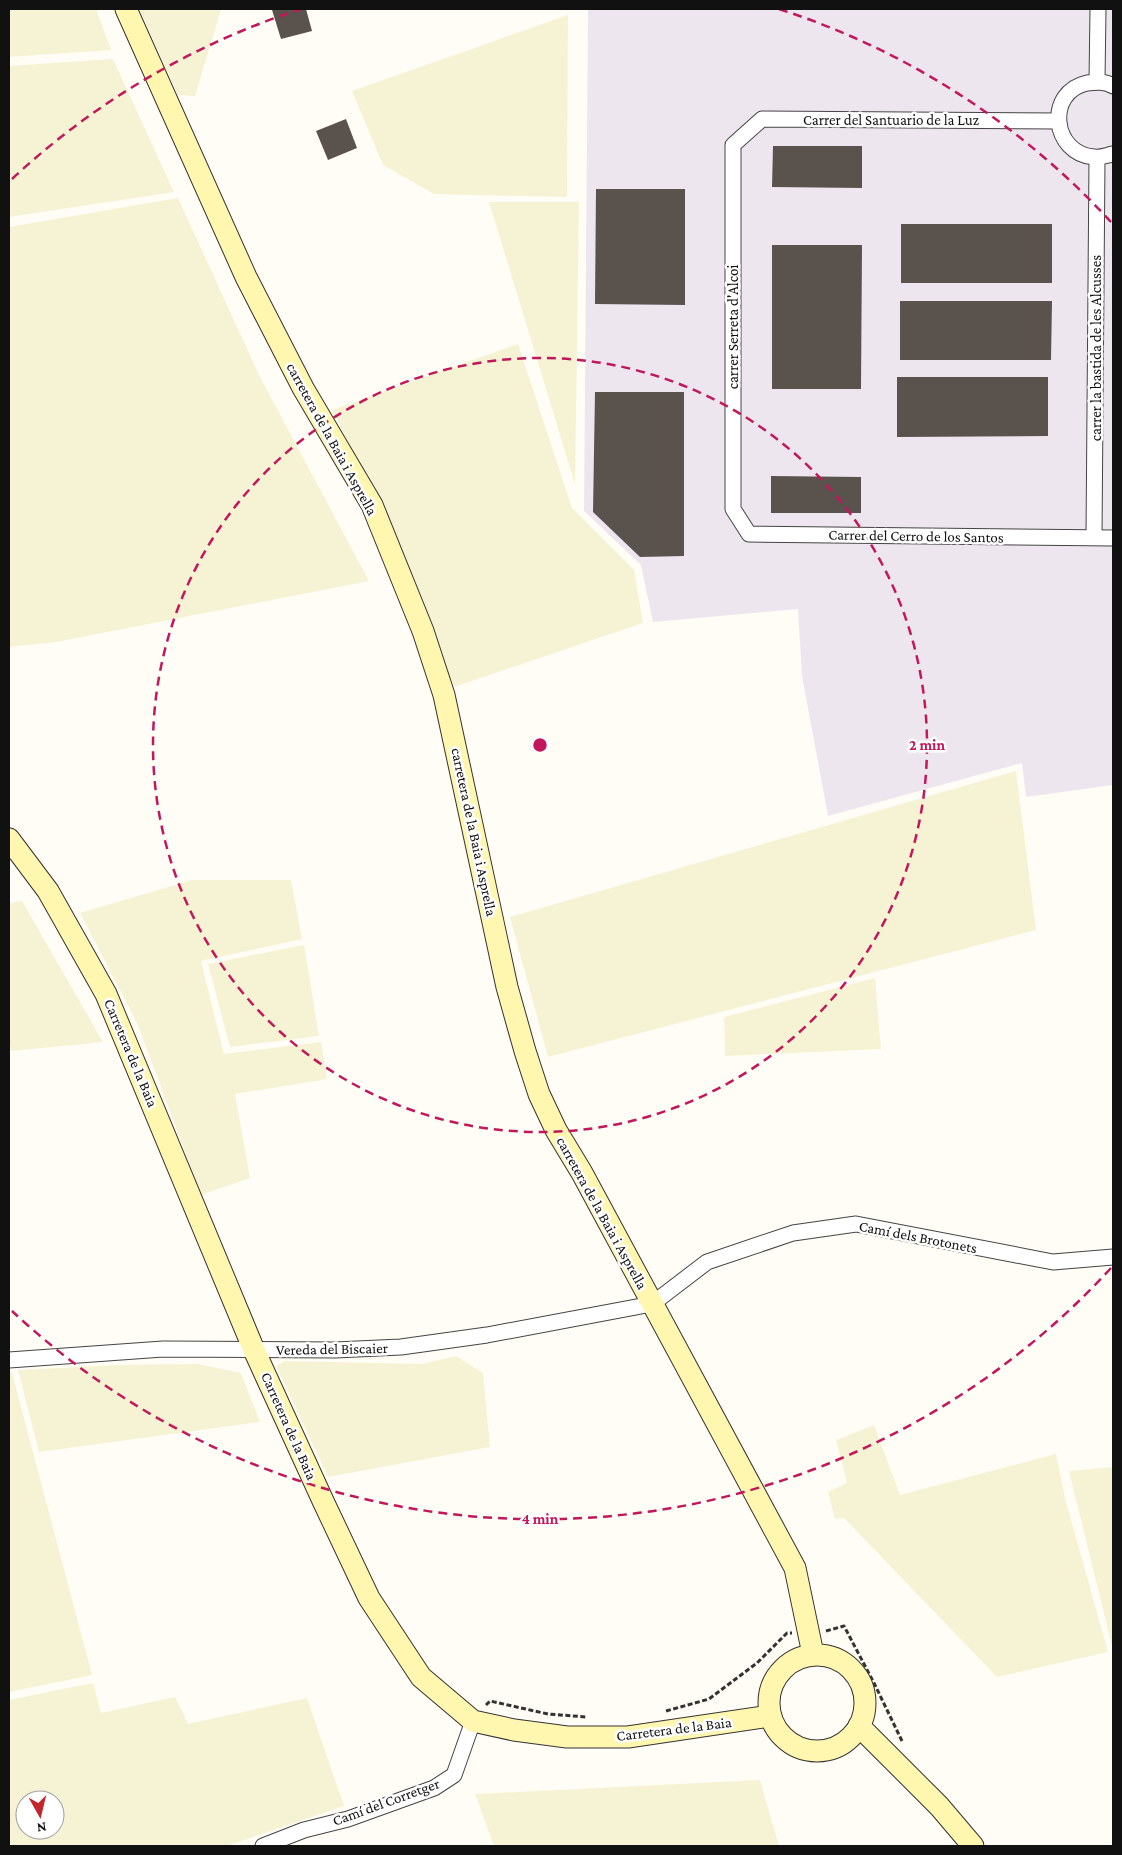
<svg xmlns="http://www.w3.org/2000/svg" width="1122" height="1855" viewBox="0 0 1122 1855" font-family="'Crimson Pro',serif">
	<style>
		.industrial { fill: #eee6ef }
		.farmland { fill: #f6f3d4; fill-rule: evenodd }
		.building { fill: #5a524d }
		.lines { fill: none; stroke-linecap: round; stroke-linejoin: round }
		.street-casing { stroke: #444; stroke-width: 17 }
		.secondary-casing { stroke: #333; stroke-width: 23 }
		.path { stroke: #333; stroke-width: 3; stroke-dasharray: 5 2.5; stroke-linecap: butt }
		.street { stroke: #fff; stroke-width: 15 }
		.secondary { stroke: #fff6b0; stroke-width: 21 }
		.ring { fill: none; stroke: #c2185b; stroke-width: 2.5; stroke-dasharray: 9 6 }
		.labels { text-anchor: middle; stroke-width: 5; stroke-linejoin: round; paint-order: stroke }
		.street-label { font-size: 15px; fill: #111; stroke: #fff }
		.centre { fill: #c2185b; stroke: #fff; stroke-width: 2.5 }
		.ring-label { font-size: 15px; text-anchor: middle; font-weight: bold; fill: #c2185b; stroke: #fff; stroke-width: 5; stroke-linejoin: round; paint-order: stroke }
	</style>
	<rect width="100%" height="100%" fill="#fffdf5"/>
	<path class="industrial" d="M 588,9 L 1113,9 L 1113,785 L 1026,797 L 1022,763 L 828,816 L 802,676 L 798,609 L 653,622 L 641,565 L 584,511 Z"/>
	<g class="farmland">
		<path d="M 9,9 L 96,9 L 111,50 L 9,57 Z"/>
		<path d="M 139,9 L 221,9 L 195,96 L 178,95 Z"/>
		<path d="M 568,15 L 567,197 L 434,194 L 383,165 L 352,91 Z"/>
		<path d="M 113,59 L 174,192 L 9,217 L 9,66 Z"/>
		<path d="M 178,198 L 260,377 L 369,581 L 56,642 L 9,647 L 9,227 Z"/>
		<path d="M 489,202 L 579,202 L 575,484 Z"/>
		<path d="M 518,344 L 572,508 L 634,570 L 643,623 L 454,687 L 401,546 L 332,410 Z"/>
		<path d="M 1016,771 L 1036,930 L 548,1057 L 510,917 Z"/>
		<path d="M 192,880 L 291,880 L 302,939 L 201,961 L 224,1054 L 321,1042 L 327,1079 L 235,1094 L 250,1178 L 201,1195 L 137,1023 L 80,913 Z"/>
		<path d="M 22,901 L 103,1042 L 11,1051 L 9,1038 L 9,903 Z"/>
		<path d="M 304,945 L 319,1036 L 230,1047 L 208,964 Z"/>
		<path d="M 875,978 L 881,1049 L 725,1056 L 724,1017 Z"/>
		<path d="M 456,1356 L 483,1373 L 490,1447 L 328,1477 L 276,1366 L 285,1361 L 422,1364 Z"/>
		<path d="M 198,1364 L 241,1373 L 260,1422 L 39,1452 L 18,1370 L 117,1365 Z"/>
		<path d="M 9,1373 L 12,1373 L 92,1675 L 9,1692 Z"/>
		<path d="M 874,1425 L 900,1495 L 1056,1454 L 1065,1498 L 1108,1652 L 997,1677 L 844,1518 L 835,1519 L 828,1492 L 847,1483 L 836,1440 Z"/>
		<path d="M 1113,1467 L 1113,1650 L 1069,1471 Z"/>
		<path d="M 93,1683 L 101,1713 L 175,1697 L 188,1724 L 307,1698 L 344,1806 L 227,1846 L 9,1846 L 9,1700 ZM 25,1800 L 55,1800 L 55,1830 L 25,1830 Z"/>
		<path d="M 760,1780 L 779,1846 L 494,1846 L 475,1794 Z"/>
	</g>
	<g class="building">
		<path d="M 276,9 L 306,9 L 312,31 L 281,39 L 272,10 Z"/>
		<path d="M 346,119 L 357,148 L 328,160 L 316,131 Z"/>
		<path d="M 773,146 L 862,146 L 862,188 L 772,187 Z"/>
		<path d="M 596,189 L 685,189 L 685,305 L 595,304 Z"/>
		<rect x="901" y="224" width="151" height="59"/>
		<path d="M 772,245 L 862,245 L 861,389 L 772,389 Z"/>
		<path d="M 900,301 L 1052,301 L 1051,360 L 900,360 Z"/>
		<path d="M 897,377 L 1048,377 L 1048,436 L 897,437 Z"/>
		<path d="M 595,392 L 684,392 L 684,556 L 640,557 L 593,512 Z"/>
		<path d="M 771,476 L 861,477 L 861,513 L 771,513 Z"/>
	</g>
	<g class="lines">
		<defs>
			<g id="street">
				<path d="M 1097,81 L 1098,9"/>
				<path d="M 1113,86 C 1105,81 1096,82 1087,83 C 1045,92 1052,154 1094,157 C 1101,158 1107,155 1113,154"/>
				<path d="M 1058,121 L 762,119 L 733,145 L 733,509 L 749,534 L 1113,538"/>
				<path d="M 1094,537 L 1097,158"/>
				<path d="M 9,1360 L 163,1349 L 335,1350 L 401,1347 L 487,1335 L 652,1304 L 707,1262 L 793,1233 L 856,1224 L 1053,1262 L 1113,1257"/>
				<path d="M 263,1846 L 304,1830 L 348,1819 L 434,1788 L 454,1775 L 473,1721"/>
			</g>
			<g id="secondary">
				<path d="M 126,9 L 246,277 L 303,388 L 372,505 L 423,631 L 444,695 L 507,987 L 525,1051 L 539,1094 L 556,1130 L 582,1173 L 795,1568 L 813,1654"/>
				<path d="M 9,839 L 48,891 L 106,994 L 254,1350 L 324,1503 L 369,1598 L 421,1677 L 473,1721 L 514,1730 L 567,1737 L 628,1737 L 770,1716"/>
				<circle cx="817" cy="1703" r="48"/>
				<path d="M 859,1726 L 939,1806 L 973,1846"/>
			</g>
		</defs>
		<use href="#street" class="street-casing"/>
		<use href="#secondary" class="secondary-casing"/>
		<g class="path">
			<path d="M 826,1631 L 844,1626 L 874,1683 L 902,1741"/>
			<path d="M 486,1705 L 490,1701 L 548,1714 L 586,1717"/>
			<path d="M 666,1711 L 709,1699 L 757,1663 L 787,1633 L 792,1633"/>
		</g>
		<use href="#street" class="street"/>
		<use href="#secondary" class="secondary"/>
	</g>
	<g class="ring">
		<circle cx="540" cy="745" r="387"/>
		<path d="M1111 1268A774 774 0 0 1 12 1311M12 179A774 774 0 0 1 301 9M779 9A774 774 0 0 1 1111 222"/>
	</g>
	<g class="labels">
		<g class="street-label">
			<text x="891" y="125">Carrer del Santuario de la Luz</text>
			<text transform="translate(733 327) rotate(-90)" y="5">carrer Serreta d'Alcoi</text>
			<text transform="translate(1096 348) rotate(-90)" y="5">carrer la bastida de les Alcusses</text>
			<text transform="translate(332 439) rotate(61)" y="5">carretera de la Baia i Asprella</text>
			<text transform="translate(916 536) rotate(1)" y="5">Carrer del Cerro de los Santos</text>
			<text transform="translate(474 832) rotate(78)" y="5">carretera de la Baia i Asprella</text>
			<text transform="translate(131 1053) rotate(67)" y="5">Carretera de la Baia</text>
			<text transform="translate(602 1213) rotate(61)" y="5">carretera de la Baia i Asprella</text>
			<text transform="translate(918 1237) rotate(11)" y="5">Camí dels Brotonets</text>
			<text transform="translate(332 1349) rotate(-1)" y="5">Vereda del Biscaier</text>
			<text transform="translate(289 1426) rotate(66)" y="5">Carretera de la Baia</text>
			<text transform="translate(674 1729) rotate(-7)" y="5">Carretera de la Baia</text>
			<text transform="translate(386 1802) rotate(-20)" y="5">Camí del Corretger</text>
		</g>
	</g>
	<circle cx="540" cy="745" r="8" class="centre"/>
	<g class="ring-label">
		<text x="927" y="750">2 min</text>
		<text x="540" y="1524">4 min</text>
	</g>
	<rect width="1122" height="1855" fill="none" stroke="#111111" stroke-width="20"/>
	<g transform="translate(40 1815) rotate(172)"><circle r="24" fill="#ffffff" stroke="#a0a0a0"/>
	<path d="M0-4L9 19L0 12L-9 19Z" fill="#c4262e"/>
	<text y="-8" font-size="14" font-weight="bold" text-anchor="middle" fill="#111111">N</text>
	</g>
</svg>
